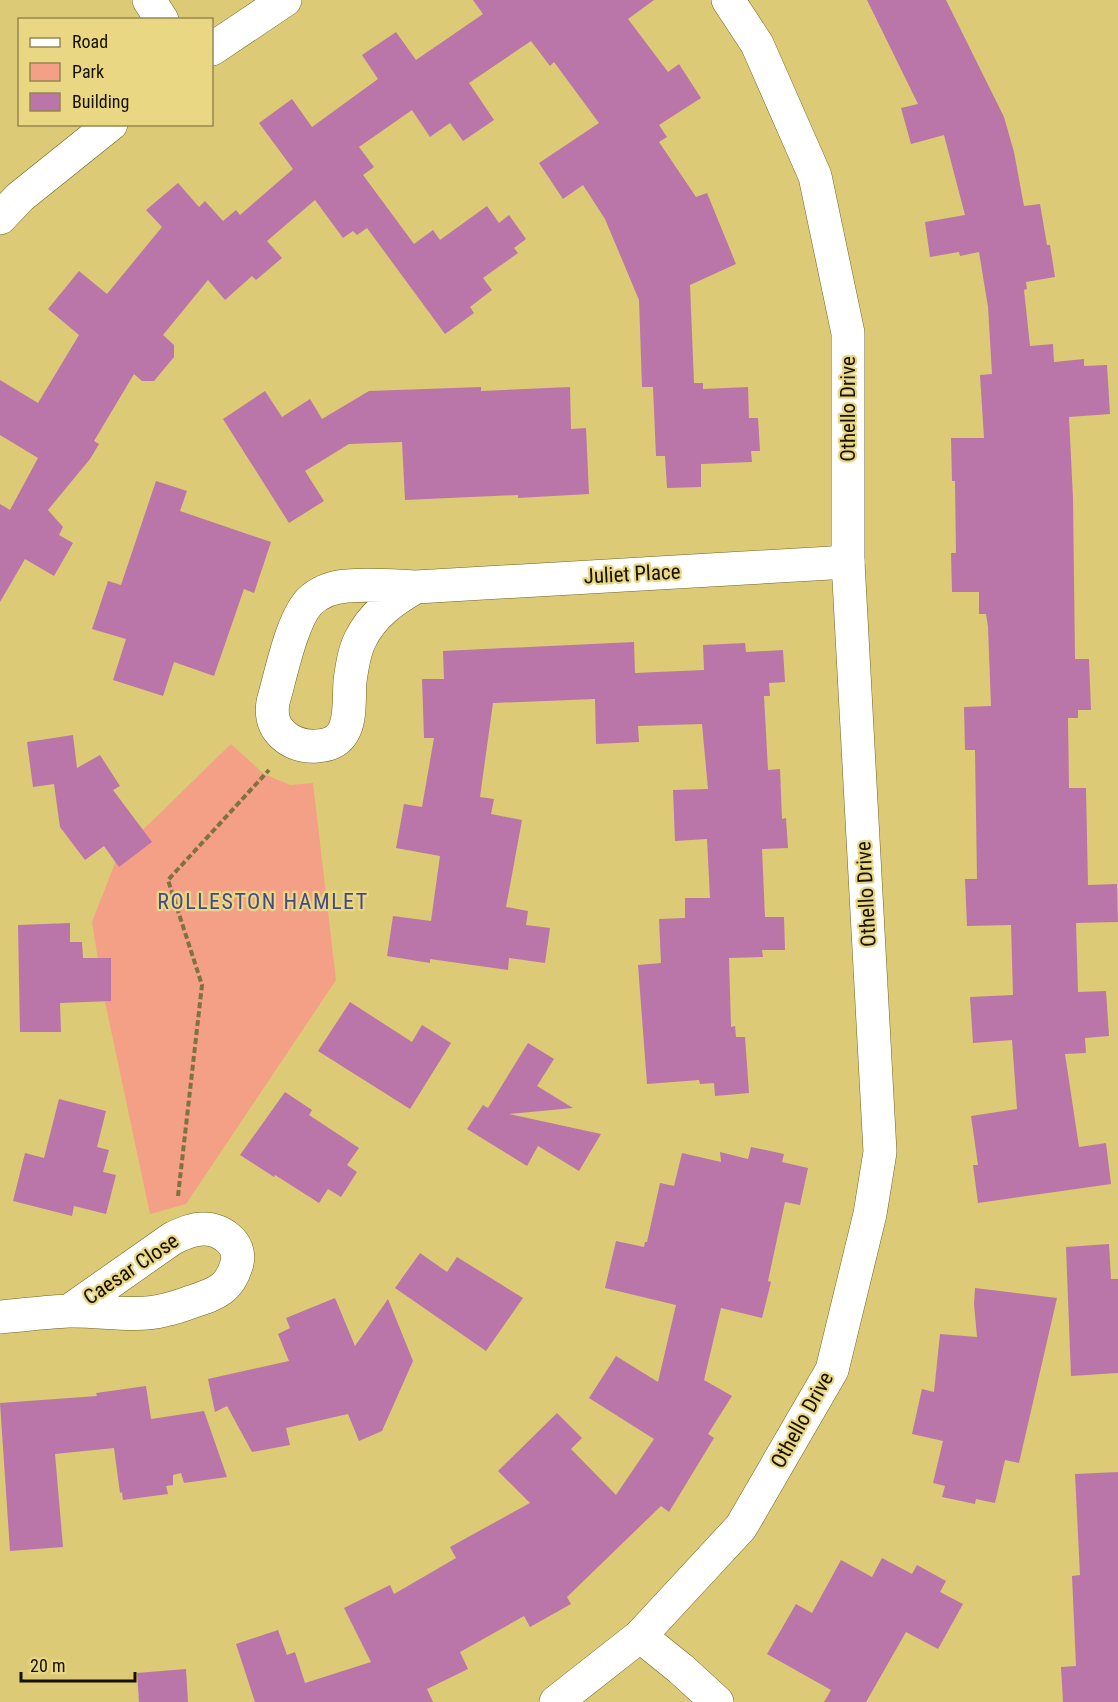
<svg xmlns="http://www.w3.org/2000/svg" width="1118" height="1702" viewBox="0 0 1118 1702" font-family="'Roboto Condensed',sans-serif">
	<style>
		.green { fill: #f4a086 }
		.building { fill: #ba76a8 }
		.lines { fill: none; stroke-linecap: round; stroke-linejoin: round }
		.minor-casing { stroke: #706322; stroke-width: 34 }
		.path { stroke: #7f723f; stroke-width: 4; stroke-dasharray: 6 3; stroke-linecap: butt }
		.minor { stroke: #fff; stroke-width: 33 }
		.labels { text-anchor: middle; stroke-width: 4.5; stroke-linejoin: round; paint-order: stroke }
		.street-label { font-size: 21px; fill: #161000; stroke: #e9d783 }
		.neighbourhood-label { font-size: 22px; letter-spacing: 1.5px; fill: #454a87; stroke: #e9d783 }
	</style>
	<rect width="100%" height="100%" fill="#dcca77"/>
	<path class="green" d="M 231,744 L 264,774 L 290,785 L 313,783 L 336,980 L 186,1204 L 150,1214 L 104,997 L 92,922 L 119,853 Z"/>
	<g class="building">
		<path d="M 473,0 L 654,0 L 628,19 L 668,72 L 679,64 L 701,98 L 659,125 L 667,137 L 659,142 L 696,197 L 707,193 L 736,264 L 690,285 L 694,383 L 703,383 L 703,389 L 748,387 L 749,418 L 758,418 L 760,451 L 751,451 L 752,462 L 701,464 L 701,487 L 667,488 L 665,456 L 656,456 L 653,387 L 642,387 L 639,300 L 605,219 L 583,185 L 563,199 L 539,163 L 599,123 L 554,62 L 550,66 L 531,41 L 469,83 L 494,120 L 463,141 L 450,123 L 430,137 L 412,110 L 359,147 L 374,167 L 363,175 L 414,244 L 433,230 L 440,240 L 487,206 L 499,223 L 509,215 L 526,239 L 514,248 L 518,253 L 483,278 L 492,290 L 470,307 L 474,313 L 445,334 L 367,228 L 357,235 L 353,231 L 343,238 L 315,200 L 267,241 L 282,258 L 256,280 L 252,276 L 225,300 L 208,280 L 163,335 L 174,345 L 174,357 L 154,381 L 142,381 L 134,374 L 94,441 L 99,444 L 90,459 L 48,510 L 63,527 L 59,535 L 73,543 L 54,576 L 25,559 L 0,602 L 0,504 L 10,510 L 38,458 L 0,435 L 0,380 L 38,403 L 79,335 L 48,309 L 79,271 L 107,294 L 162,227 L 146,210 L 178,183 L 199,207 L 205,201 L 223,221 L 236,210 L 240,215 L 293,169 L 259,123 L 292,99 L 312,127 L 378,79 L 362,55 L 396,32 L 416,60 L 483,14 Z"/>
		<path d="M 867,0 L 946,0 L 1004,117 L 1014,152 L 1024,206 L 1040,204 L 1047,245 L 1050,245 L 1055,277 L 1026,282 L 1027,289 L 1024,290 L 1030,346 L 1053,344 L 1054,362 L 1084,359 L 1084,366 L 1107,365 L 1110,414 L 1069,417 L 1073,498 L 1075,659 L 1089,659 L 1091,710 L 1078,710 L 1078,718 L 1068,718 L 1069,788 L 1086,788 L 1088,885 L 1117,884 L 1118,922 L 1076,923 L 1078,992 L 1106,991 L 1109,1036 L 1085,1038 L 1086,1053 L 1065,1054 L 1079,1147 L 1106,1143 L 1111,1184 L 978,1203 L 973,1165 L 978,1165 L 971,1116 L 1017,1109 L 1012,1040 L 973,1043 L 970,997 L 1013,995 L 1011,925 L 967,926 L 965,879 L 977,879 L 975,750 L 965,750 L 964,707 L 991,706 L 988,627 L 986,614 L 979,614 L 979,592 L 952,592 L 951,553 L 956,553 L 955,481 L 952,481 L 951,438 L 984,438 L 980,375 L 992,374 L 988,307 L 979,252 L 960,256 L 959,252 L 930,257 L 925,222 L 965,215 L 944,135 L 911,144 L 901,108 L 918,104 Z"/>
		<path d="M 481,387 L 481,391 L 570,387 L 571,429 L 586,428 L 589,494 L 518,498 L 518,495 L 405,500 L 402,442 L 349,444 L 305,471 L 324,501 L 289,523 L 223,419 L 265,391 L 282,417 L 310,399 L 322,419 L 369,391 Z"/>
		<path d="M 156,481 L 187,491 L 180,511 L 271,542 L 254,593 L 244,589 L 214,676 L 174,662 L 163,696 L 113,680 L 126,639 L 92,629 L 108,581 L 121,585 Z"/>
		<path d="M 634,642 L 635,673 L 704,670 L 703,645 L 745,643 L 746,652 L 783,650 L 785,682 L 769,683 L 770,696 L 764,696 L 768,770 L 780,769 L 782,819 L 786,818 L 788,848 L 762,849 L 765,917 L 784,917 L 785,950 L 762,950 L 763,957 L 729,958 L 731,1027 L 735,1026 L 736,1037 L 745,1037 L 749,1093 L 715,1096 L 714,1083 L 700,1084 L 699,1080 L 647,1084 L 638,965 L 661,963 L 659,919 L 685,918 L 685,898 L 710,898 L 707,839 L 675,841 L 673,790 L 708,789 L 702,724 L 638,726 L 639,742 L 596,744 L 595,699 L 493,703 L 480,797 L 494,799 L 491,814 L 522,820 L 506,907 L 528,911 L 526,925 L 550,928 L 545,963 L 509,958 L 508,970 L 430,959 L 430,963 L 387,956 L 393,916 L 431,921 L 440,856 L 396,848 L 404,804 L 422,807 L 434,738 L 424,738 L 422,679 L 444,679 L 443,651 Z"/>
		<path d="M 73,735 L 77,768 L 100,755 L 120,786 L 113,790 L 152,842 L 119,867 L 104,846 L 85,860 L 60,827 L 54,784 L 33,787 L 27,742 Z"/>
		<path d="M 70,923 L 70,942 L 82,942 L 83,958 L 111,958 L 111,1001 L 60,1003 L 61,1032 L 20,1032 L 18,925 Z"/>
		<path d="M 350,1002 L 412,1042 L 422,1025 L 451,1043 L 410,1109 L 318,1051 Z"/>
		<path d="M 528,1043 L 554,1059 L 537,1086 L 573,1108 L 509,1114 L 601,1134 L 579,1171 L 538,1146 L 527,1166 L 467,1129 L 483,1105 L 488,1108 Z"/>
		<path d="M 285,1092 L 312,1110 L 309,1115 L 359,1148 L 347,1165 L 357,1172 L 341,1197 L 328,1189 L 319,1203 L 275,1175 L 274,1177 L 240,1155 Z"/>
		<path d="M 59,1099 L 106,1111 L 97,1147 L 109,1150 L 103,1172 L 116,1175 L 106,1214 L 74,1206 L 72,1216 L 13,1201 L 25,1153 L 44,1158 Z"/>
		<path d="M 751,1147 L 784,1154 L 782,1162 L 808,1168 L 800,1205 L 785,1202 L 768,1281 L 771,1282 L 762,1318 L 721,1308 L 704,1380 L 732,1396 L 708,1434 L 714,1438 L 669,1512 L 661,1506 L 567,1597 L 571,1604 L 530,1627 L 524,1616 L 460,1652 L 468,1669 L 427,1689 L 433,1702 L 255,1702 L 236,1644 L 278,1630 L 287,1655 L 295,1652 L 305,1683 L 371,1662 L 344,1608 L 390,1585 L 394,1594 L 456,1558 L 450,1547 L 530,1503 L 498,1471 L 557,1413 L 582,1438 L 571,1449 L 616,1495 L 654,1439 L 589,1398 L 616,1356 L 658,1382 L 676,1305 L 605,1288 L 616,1241 L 644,1247 L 645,1242 L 647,1242 L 660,1183 L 674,1186 L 682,1153 L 721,1162 L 720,1152 L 748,1159 Z"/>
		<path d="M 1109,1244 L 1111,1279 L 1118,1279 L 1118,1373 L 1071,1376 L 1066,1247 Z"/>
		<path d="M 420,1253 L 447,1272 L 457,1257 L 523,1298 L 486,1351 L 395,1288 Z"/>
		<path d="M 975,1288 L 1057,1298 L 1019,1463 L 1005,1460 L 995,1503 L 976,1499 L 975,1504 L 942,1497 L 945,1486 L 933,1483 L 943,1441 L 912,1434 L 922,1389 L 934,1392 L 940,1334 L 977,1337 L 974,1304 Z"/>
		<path d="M 335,1298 L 355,1346 L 388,1299 L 413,1361 L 382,1431 L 359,1441 L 348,1414 L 286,1428 L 290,1445 L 252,1452 L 227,1406 L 215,1412 L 208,1379 L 289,1361 L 278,1334 L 290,1328 L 286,1318 Z"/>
		<path d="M 146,1386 L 151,1419 L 204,1411 L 227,1477 L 184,1483 L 181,1473 L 173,1475 L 173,1485 L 166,1486 L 168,1494 L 123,1500 L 122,1492 L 120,1493 L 114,1448 L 55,1454 L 63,1547 L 10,1551 L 0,1403 L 97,1396 L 96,1393 Z"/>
		<path d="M 1118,1472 L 1118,1702 L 1063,1702 L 1061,1667 L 1076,1666 L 1072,1576 L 1080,1575 L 1075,1474 Z"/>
		<path d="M 882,1558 L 912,1574 L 917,1565 L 946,1581 L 940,1592 L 963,1604 L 938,1649 L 906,1632 L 866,1702 L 824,1702 L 831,1690 L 767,1654 L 796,1604 L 812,1613 L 841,1560 L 872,1577 Z"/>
		<path d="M 186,1669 L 188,1702 L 139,1702 L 137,1673 Z"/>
	</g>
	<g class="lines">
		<defs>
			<g id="minor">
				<path d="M 149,0 L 162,20"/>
				<path d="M 212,49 L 285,0"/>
				<path d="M 0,218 L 20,197 L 111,124"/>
				<path d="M 416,587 C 393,600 372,615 360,640 C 354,652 352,667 350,681 C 348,707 355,744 317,746 C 304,747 293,744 283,735 C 273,726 271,715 273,702 C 281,675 291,622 309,602 C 319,592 333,587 347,586 C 369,584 393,586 416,587 L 848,562"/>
				<path d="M 0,1317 C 23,1315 46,1312 69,1311 C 101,1310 134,1318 165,1310 C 174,1308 183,1305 191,1302 C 215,1294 230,1290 237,1263 C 242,1243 221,1229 203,1229 C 192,1229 182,1234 173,1238 L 69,1311"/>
				<path d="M 640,1636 L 681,1669 L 717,1702"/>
				<path d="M 556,1702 L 640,1636 L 741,1527 L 832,1370 L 870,1214 L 880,1152 L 848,562 L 848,333 L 815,176 L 757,44 L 728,0"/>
			</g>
		</defs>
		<use href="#minor" class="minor-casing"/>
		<path class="path" d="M 178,1196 L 202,985 L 168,880 L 269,770"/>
		<use href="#minor" class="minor"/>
	</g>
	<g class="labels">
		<g class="street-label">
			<text transform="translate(848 409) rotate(-90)" y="7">Othello Drive</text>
			<text transform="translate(632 574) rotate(-3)" y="7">Juliet Place</text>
			<text transform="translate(866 894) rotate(-93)" y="7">Othello Drive</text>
			<text transform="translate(131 1269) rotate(-34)" y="7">Caesar Close</text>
			<text transform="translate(802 1420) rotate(-61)" y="7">Othello Drive</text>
		</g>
		<g class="neighbourhood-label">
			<text x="263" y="909">ROLLESTON HAMLET</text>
		</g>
	</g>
	<rect x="18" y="18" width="195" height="108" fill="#e9d783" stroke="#95874f" stroke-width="1.5"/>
	<rect x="30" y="38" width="30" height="9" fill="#ffffff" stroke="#95874f" stroke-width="1.5"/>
	<text x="72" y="48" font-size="18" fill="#161000">Road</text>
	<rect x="30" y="63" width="30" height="18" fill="#f4a086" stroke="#95874f" stroke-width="1.5"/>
	<text x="72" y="78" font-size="18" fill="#161000">Park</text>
	<rect x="30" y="93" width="30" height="18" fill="#ba76a8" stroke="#95874f" stroke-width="1.5"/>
	<text x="72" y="108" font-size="18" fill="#161000">Building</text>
	<path d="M21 1672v9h114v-9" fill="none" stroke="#161000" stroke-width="3"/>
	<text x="30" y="1672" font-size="18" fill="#161000" stroke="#e9d783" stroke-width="4.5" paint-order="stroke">20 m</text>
</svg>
